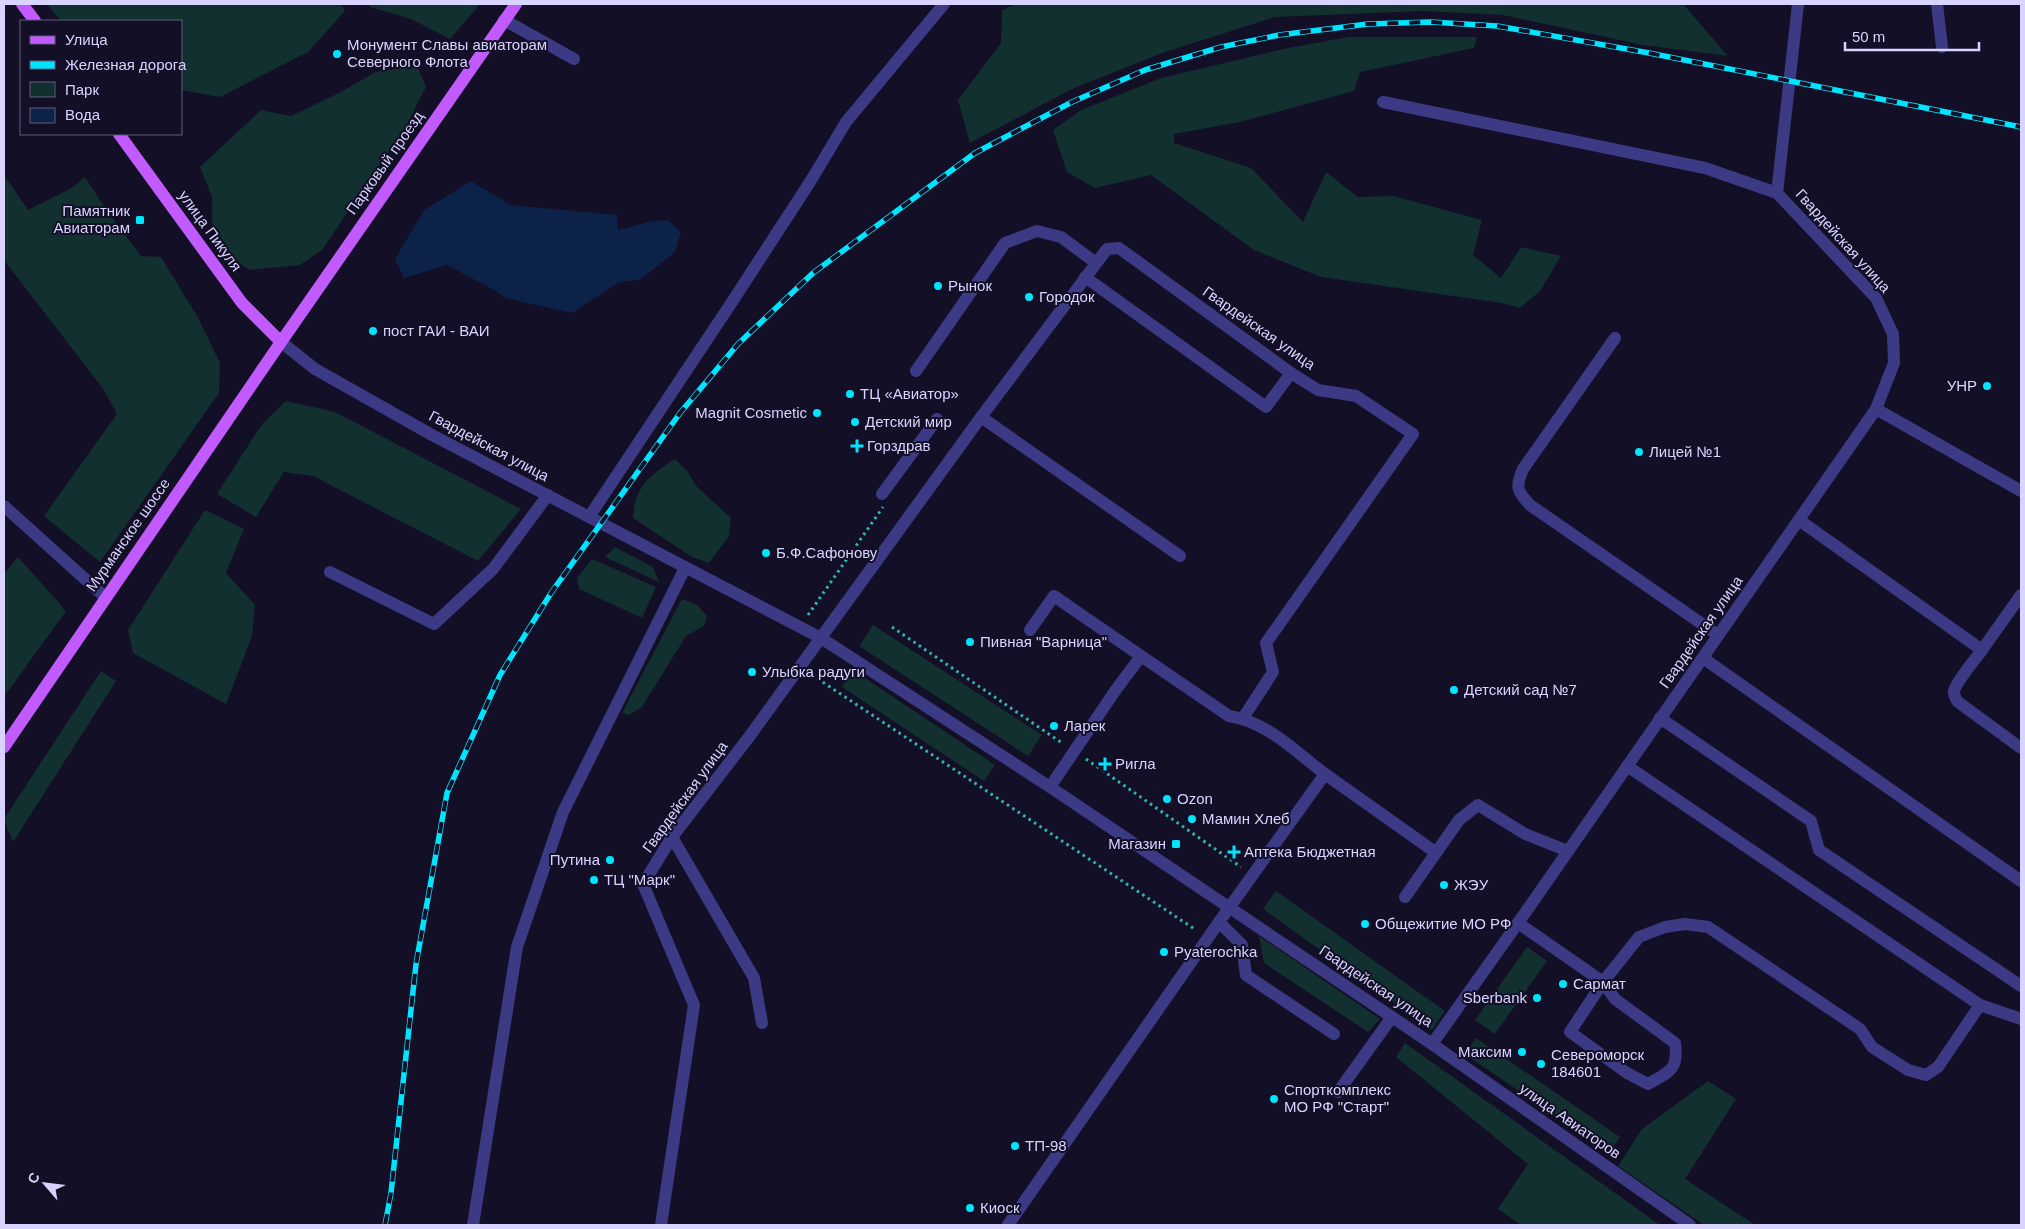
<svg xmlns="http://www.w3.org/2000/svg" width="2025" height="1229" viewBox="0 0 2025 1229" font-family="Helvetica,sans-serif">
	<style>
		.green { fill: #12302f }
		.water { fill: #0c2248 }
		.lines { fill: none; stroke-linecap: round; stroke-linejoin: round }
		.path { stroke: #2fb8b0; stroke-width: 3; stroke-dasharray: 2.5 4; stroke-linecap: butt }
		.minor { stroke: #3d3a85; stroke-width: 12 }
		.major { stroke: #c25bff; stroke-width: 12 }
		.rail-casing { stroke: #00e5ff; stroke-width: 5.5 }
		.rail { stroke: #130f26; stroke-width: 4; stroke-dasharray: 11; stroke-linecap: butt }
		.poi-dot { fill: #00e5ff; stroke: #130f26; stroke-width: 2 }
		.labels { text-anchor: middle; stroke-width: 4; stroke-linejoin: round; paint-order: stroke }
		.poi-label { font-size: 15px; fill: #d9d4ff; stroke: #130f26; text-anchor: start }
		.street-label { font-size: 15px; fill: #d9d4ff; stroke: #130f26 }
	</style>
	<rect width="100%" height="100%" fill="#130f26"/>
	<g class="green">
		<path d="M 47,4 L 341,4 L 345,11 L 308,52 L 220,97 L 181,90 L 181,21 L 61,21 Z"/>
		<path d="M 368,4 L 480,4 L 450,39 L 411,19 L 370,7 Z"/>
		<path d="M 1016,4 L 1683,4 L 1728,56 L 1643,45 L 1503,15 L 1423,11 L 1275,17 L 1162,53 L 1072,89 L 970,143 L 958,100 L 1001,43 L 1002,10 Z"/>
		<path d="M 1349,37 L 1477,37 L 1474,48 L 1360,72 L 1354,91 L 1240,122 L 1174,134 L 1174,143 L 1251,168 L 1303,222 L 1326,172 L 1358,197 L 1393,196 L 1482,220 L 1473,255 L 1501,278 L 1521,247 L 1561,256 L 1540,291 L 1520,308 L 1502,303 L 1321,277 L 1254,250 L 1151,175 L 1095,188 L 1067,172 L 1053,130 L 1081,110 L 1161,78 L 1288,48 Z"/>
		<path d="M 417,65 L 426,87 L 405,128 L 322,250 L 300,265 L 249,270 L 233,258 L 212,223 L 212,197 L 200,167 L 261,110 L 291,116 L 339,93 L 376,72 Z"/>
		<path d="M 4,175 L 28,210 L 72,188 L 85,177 L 107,211 L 141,256 L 161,257 L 197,316 L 220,363 L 219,393 L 100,562 L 44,516 L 117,414 L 104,390 L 4,260 Z"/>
		<path d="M 286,401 L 335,412 L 521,509 L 478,561 L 313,476 L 284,472 L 256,517 L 217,494 L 262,424 Z"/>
		<path d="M 675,459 L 688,472 L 696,486 L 731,518 L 729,536 L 709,563 L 692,557 L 633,518 C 634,487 651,474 675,459 Z"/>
		<path d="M 205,510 L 244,529 L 226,573 L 255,605 L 252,636 L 226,704 L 133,653 L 128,630 Z"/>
		<path d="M 615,547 L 653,567 L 659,582 L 605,557 Z"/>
		<path d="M 18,557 L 66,611 L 4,697 L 4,574 Z"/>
		<path d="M 592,559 L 656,587 L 642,618 L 579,589 L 577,578 Z"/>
		<path d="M 682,599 L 697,605 L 707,616 L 704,626 L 686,636 L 642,707 L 629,715 L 622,713 Z"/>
		<path d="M 873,625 L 1042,735 L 1028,756 L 859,646 Z"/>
		<path d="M 853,670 L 995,765 L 984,781 L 842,687 Z"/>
		<path d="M 101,671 L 116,681 L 13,842 L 4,819 Z"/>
		<path d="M 1276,891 L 1445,1011 L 1432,1030 L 1263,909 Z"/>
		<path d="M 1259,936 L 1380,1019 L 1368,1032 L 1264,963 Z"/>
		<path d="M 1527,947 L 1547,961 L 1495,1034 L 1475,1020 Z"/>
		<path d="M 1476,1038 L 1620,1137 L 1609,1153 L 1465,1054 Z"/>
		<path d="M 1405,1043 L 1660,1225 L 1521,1225 L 1498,1209 L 1528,1164 L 1396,1057 Z"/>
		<path d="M 1708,1081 L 1736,1099 L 1685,1179 L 1755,1225 L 1704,1225 L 1618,1166 L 1642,1129 Z"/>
	</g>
	<path class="water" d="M 471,181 L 511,205 L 617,215 L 618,230 L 653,221 L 668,220 L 681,232 L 675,252 L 640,280 L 619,282 L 572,313 L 505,298 L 496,291 L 447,265 L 404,278 L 395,259 L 424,210 Z"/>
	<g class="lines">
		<g class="path">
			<path d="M 808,615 L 883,507"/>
			<path d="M 892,627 L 1062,743"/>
			<path d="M 812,675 L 1196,930"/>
			<path d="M 1086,759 L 1241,867"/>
		</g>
		<g class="minor">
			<path d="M 1937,4 L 1942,47"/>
			<path d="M 504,20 L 574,59"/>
			<path d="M 1383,102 L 1705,168 L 1777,193"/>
			<path d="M 1085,277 L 1266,407 L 1291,373"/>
			<path d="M 1615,338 L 1523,469 C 1515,487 1517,491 1530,505 L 1718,635"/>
			<path d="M 281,342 L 315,369 L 432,435 L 821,638 L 1050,787 L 1432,1044 L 1690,1225"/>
			<path d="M 916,371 L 1005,243 L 1037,231 L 1061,237 L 1096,263"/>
			<path d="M 1876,409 L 2021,491"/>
			<path d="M 981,417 L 1180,556"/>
			<path d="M 882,494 L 937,419"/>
			<path d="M 4,506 L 105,597"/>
			<path d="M 589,517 L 730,305 L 810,182 L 846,122 L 944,4"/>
			<path d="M 1799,520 L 1982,650 C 1975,660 1957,680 1954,691 C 1953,695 1956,699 1958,702 L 2021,748"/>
			<path d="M 330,572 L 434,624 L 493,569 L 548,495"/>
			<path d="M 1030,630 L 1054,596 L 1141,656"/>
			<path d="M 1982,650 L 2021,595"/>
			<path d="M 1703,658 L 2021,881"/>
			<path d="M 1660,718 L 1811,821 L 1819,850 L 2021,986"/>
			<path d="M 1627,766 L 1980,1005"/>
			<path d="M 1050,787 L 1115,691 L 1141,656 L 1229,716 C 1266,721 1296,752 1325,774"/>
			<path d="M 672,837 L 754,978 L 762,1023"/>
			<path d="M 1405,897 L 1459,820 L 1478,805 L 1525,834 L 1568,851"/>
			<path d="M 1219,922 L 1242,945 L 1246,975 L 1334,1034"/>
			<path d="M 1518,923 L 1603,982 L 1639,937 L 1665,927 L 1685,924 L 1708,927 L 1860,1029 L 1872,1047 L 1908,1070 L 1926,1075 L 1938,1067 L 1980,1005 L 2021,1019"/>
			<path d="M 1603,982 L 1615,999 L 1675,1043 C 1679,1070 1669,1072 1648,1084 L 1627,1073 L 1570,1032 Z"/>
			<path d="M 1432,1044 L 1518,923 L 1876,409 L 1894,363 L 1893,334 L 1876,298 L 1777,193 L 1798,4"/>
			<path d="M 1338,1092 L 1392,1017"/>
			<path d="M 473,1225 L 517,947 L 563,812 L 685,568"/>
			<path d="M 661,1225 L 694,1005 L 643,884 L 672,837 L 749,737 L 981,417 L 1107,249 L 1119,248 L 1291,373 L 1318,390 L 1356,396 L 1413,434 L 1266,643 L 1273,672 L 1243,718"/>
			<path d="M 1008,1225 L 1219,922 L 1325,774 L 1435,852"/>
		</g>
		<g class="major">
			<path d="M 22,4 L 35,21"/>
			<path d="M 119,134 L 242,303 L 281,342"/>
			<path d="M 4,747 L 281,342 L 516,4"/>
		</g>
		<defs>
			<path id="rail" d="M 385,1225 L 391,1193 L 416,964 L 447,793 L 500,675 L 551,593 L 680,413 L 738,344 L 813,273 L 975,153 L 1072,102 L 1145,70 L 1221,47 L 1279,35 L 1368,24 L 1431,22 L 1497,26 L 1649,53 L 2021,127"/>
		</defs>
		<use href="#rail" class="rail-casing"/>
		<use href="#rail" class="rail"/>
	</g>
	<g class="poi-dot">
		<circle cx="337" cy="54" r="5"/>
		<rect x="135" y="215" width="10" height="10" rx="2.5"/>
		<circle cx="938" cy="286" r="5"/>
		<circle cx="1029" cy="297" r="5"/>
		<circle cx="373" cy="331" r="5"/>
		<circle cx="1987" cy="386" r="5"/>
		<circle cx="850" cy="394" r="5"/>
		<circle cx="817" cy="413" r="5"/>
		<circle cx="855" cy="422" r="5"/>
		<path d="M854.5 438.5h5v5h5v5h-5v5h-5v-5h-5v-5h5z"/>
		<circle cx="1639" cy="452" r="5"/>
		<circle cx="766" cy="553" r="5"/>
		<circle cx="970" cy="642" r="5"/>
		<circle cx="752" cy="672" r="5"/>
		<circle cx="1454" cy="690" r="5"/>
		<circle cx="1054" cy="726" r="5"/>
		<path d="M1102.5 756.5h5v5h5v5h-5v5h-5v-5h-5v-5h5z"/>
		<circle cx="1167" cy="799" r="5"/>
		<circle cx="1192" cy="819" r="5"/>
		<rect x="1171" y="839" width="10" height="10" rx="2.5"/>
		<path d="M1231.5 844.5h5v5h5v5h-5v5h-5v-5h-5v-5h5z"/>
		<circle cx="610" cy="860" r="5"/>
		<circle cx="594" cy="880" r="5"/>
		<circle cx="1444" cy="885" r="5"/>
		<circle cx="1365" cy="924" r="5"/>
		<circle cx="1164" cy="952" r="5"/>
		<circle cx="1563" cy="984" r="5"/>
		<circle cx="1537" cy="998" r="5"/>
		<circle cx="1522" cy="1052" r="5"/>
		<circle cx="1541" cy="1064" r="5"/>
		<circle cx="1274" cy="1099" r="5"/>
		<circle cx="1015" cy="1146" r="5"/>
		<circle cx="970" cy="1208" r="5"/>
	</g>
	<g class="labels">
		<g class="poi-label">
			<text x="347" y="50">Монумент Славы авиаторам<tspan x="347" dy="17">Северного Флота</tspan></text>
			<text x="130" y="216" text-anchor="end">Памятник<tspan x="130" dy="17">Авиаторам</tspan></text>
			<text x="948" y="291">Рынок</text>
			<text x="1039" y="302">Городок</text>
			<text x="383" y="336">пост ГАИ - ВАИ</text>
			<text x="1977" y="391" text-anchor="end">УНР</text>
			<text x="860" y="399">ТЦ «Авиатор»</text>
			<text x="807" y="418" text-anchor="end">Magnit Cosmetic</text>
			<text x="865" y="427">Детский мир</text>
			<text x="867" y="451">Горздрав</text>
			<text x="1649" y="457">Лицей №1</text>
			<text x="776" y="558">Б.Ф.Сафонову</text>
			<text x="980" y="647">Пивная "Варница"</text>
			<text x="762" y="677">Улыбка радуги</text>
			<text x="1464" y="695">Детский сад №7</text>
			<text x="1064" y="731">Ларек</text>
			<text x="1115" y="769">Ригла</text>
			<text x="1177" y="804">Ozon</text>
			<text x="1202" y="824">Мамин Хлеб</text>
			<text x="1166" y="849" text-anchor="end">Магазин</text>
			<text x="1244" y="857">Аптека Бюджетная</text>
			<text x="600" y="865" text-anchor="end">Путина</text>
			<text x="604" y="885">ТЦ "Марк"</text>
			<text x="1454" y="890">ЖЭУ</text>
			<text x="1375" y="929">Общежитие МО РФ</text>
			<text x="1174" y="957">Pyaterochka</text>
			<text x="1573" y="989">Сармат</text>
			<text x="1527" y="1003" text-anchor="end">Sberbank</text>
			<text x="1512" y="1057" text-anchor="end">Максим</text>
			<text x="1551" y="1060">Североморск<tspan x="1551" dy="17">184601</tspan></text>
			<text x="1284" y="1095">Спорткомплекс<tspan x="1284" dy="17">МО РФ "Старт"</tspan></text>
			<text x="1025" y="1151">ТП-98</text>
			<text x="980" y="1213">Киоск</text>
		</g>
		<g class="street-label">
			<text transform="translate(385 163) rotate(-55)" y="5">Парковый проезд</text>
			<text transform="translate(210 231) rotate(54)" y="5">улица Пикуля</text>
			<text transform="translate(1843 241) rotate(48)" y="5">Гвардейская улица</text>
			<text transform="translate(1259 328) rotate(35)" y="5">Гвардейская улица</text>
			<text transform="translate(489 446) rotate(28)" y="5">Гвардейская улица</text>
			<text transform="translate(128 535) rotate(-55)" y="5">Мурманское шоссе</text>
			<text transform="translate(1701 632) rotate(-55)" y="5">Гвардейская улица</text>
			<text transform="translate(685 797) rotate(-54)" y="5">Гвардейская улица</text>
			<text transform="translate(1376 986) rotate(34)" y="5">Гвардейская улица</text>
			<text transform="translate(1570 1121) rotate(35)" y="5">улица Авиаторов</text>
		</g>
	</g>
	<rect width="2025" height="1229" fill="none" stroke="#d9d4ff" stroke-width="10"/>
	<rect x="20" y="20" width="162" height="115" fill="#130f26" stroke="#625e7d"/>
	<rect x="30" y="36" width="25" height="8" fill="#c25bff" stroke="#625e7d"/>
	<text x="65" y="45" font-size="15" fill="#d9d4ff">Улица</text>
	<rect x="30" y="61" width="25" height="8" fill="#00e5ff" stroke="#625e7d"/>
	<text x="65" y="70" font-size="15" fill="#d9d4ff">Железная дорога</text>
	<rect x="30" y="82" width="25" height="15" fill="#12302f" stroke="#625e7d"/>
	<text x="65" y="95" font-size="15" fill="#d9d4ff">Парк</text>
	<rect x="30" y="108" width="25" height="15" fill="#0c2248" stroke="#625e7d"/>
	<text x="65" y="120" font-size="15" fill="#d9d4ff">Вода</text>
	<g transform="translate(45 1184) rotate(298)" stroke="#130f26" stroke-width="4" paint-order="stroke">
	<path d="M0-4L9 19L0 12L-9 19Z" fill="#d9d4ff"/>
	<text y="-8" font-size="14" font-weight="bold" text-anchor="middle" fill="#d9d4ff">С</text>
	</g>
	<path d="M1845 42v8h134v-8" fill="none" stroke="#d9d4ff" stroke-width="2.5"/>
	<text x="1852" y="42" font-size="15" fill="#d9d4ff" stroke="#130f26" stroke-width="4" paint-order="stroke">50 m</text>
</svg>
